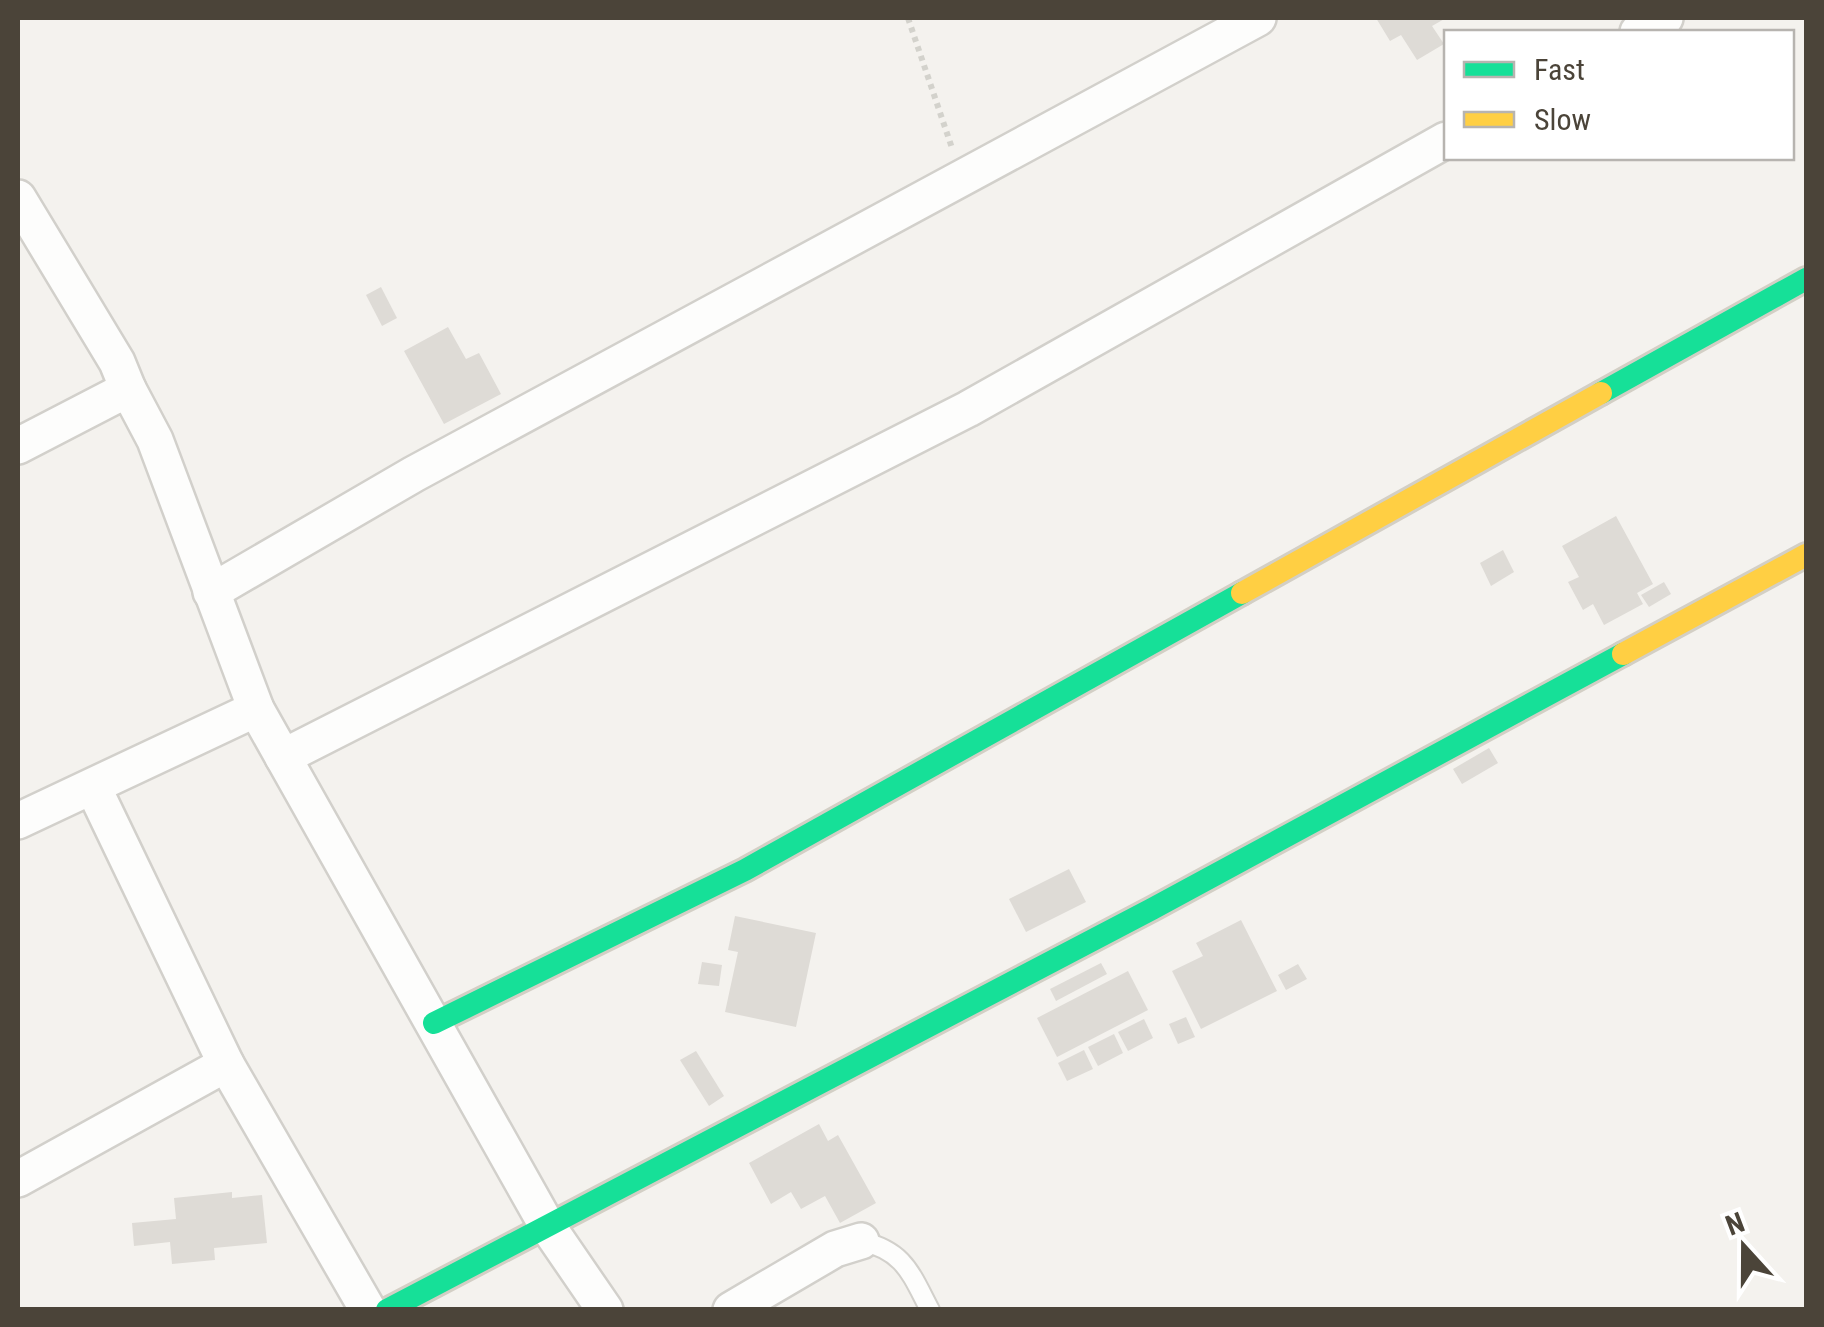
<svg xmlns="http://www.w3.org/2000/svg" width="1824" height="1327" viewBox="0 0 1824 1327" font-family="'Roboto Condensed',sans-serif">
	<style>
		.building { fill: #dedbd6 }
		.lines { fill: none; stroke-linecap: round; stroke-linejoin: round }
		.lane-casing { stroke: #d2d0cb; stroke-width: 22 }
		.street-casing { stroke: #d2d0cb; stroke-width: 40 }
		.fast-casing { stroke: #d3cfc5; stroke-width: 28 }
		.slow-casing { stroke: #d3cfc5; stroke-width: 28 }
		.path { stroke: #d3d2cc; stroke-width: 6; stroke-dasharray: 5 5; stroke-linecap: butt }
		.lane { stroke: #fdfdfc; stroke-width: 18 }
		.street { stroke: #fdfdfc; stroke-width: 35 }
		.fast { stroke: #16e098; stroke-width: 22 }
		.slow { stroke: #ffcf43; stroke-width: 22 }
	</style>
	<rect width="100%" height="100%" fill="#f4f2ee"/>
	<g class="building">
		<path d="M 1376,18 L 1446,18 L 1432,26 L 1444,44 L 1417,60 L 1401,35 L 1390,41 Z"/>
		<path d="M 381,287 L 397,318 L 382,326 L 366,295 Z"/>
		<path d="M 448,327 L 466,359 L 479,353 L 501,394 L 444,424 L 404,351 Z"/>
		<path d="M 1616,516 L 1653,584 L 1637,593 L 1643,604 L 1604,625 L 1593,604 L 1583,610 L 1568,582 L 1579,577 L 1562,546 Z"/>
		<path d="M 1503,550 L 1514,572 L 1491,586 L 1480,563 Z"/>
		<path d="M 1664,582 L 1671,594 L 1649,607 L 1641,595 Z"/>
		<path d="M 1489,748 L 1498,763 L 1462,784 L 1453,769 Z"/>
		<path d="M 1069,869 L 1086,902 L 1026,932 L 1009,899 Z"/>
		<path d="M 735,916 L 816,933 L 796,1027 L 725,1012 L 738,952 L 728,950 Z"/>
		<path d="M 1241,920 L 1277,991 L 1201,1029 L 1172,971 L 1203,956 L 1196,943 Z"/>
		<path d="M 702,962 L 722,965 L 719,986 L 698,984 Z"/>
		<path d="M 1101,963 L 1107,974 L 1056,1001 L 1050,989 Z"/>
		<path d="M 1298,964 L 1307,979 L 1286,990 L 1278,975 Z"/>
		<path d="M 1128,971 L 1148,1010 L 1057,1057 L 1037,1018 Z"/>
		<path d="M 1186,1017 L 1195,1037 L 1178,1044 L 1169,1024 Z"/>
		<path d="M 1144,1019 L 1153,1038 L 1128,1051 L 1118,1032 Z"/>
		<path d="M 1114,1034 L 1123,1053 L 1098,1066 L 1088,1047 Z"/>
		<path d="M 1084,1050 L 1093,1069 L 1067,1081 L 1058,1063 Z"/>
		<path d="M 696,1051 L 724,1096 L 709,1106 L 680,1060 Z"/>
		<path d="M 819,1124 L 828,1141 L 838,1135 L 876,1203 L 840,1223 L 825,1196 L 801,1209 L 791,1192 L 771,1204 L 749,1163 Z"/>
		<path d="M 232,1192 L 232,1198 L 262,1195 L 267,1243 L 214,1248 L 215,1260 L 172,1264 L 170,1242 L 134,1246 L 132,1223 L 176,1219 L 174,1198 Z"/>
	</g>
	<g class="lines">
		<defs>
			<path id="lane" d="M 861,1241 C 904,1251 910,1272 930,1310"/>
			<g id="street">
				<path d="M 1638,32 L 1665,18"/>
				<path d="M 18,198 L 117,362 L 128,389"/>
				<path d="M 18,446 L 128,389 L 155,440 L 256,709 L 546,1224 L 605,1310"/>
				<path d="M 211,592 L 414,474 L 1258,18"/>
				<path d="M 283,757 L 968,409 L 1446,140"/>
				<path d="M 93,787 L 226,1064 L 368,1310"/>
				<path d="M 18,821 L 256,709"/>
				<path d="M 18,1179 L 226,1064"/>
				<path d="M 731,1310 L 835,1249 L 861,1241"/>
			</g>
			<g id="fast">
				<path d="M 1601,393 L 1806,279"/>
				<path d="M 434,1023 L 745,870 L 1242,593"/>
				<path d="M 387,1310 L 1152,909 L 1623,654"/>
			</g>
			<g id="slow">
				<path d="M 1242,593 L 1601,393"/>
				<path d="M 1623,654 L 1806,555"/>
			</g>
		</defs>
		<use href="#lane" class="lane-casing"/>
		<use href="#street" class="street-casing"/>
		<use href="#fast" class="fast-casing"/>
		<use href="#slow" class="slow-casing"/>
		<path class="path" d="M 908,18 L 952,148"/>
		<use href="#lane" class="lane"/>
		<use href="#street" class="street"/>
		<use href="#fast" class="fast"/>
		<use href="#slow" class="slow"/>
	</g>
	<rect width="1824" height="1327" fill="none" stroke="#4b4439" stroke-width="40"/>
	<rect x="1444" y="30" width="350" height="130" fill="#ffffff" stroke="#b7b4b0" stroke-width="2.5"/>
	<rect x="1464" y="62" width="50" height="15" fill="#16e098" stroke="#b7b4b0" stroke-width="2.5"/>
	<text x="1534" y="80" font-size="30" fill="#4b4439">Fast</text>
	<rect x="1464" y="112" width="50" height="15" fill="#ffcf43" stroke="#b7b4b0" stroke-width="2.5"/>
	<text x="1534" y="130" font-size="30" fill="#4b4439">Slow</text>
	<g transform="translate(1744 1247) rotate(339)" stroke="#ffffff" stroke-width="8" paint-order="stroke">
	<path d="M0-8L18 38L0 25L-18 38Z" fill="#4b4439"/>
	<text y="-15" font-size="28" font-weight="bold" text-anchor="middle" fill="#4b4439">N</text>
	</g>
</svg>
